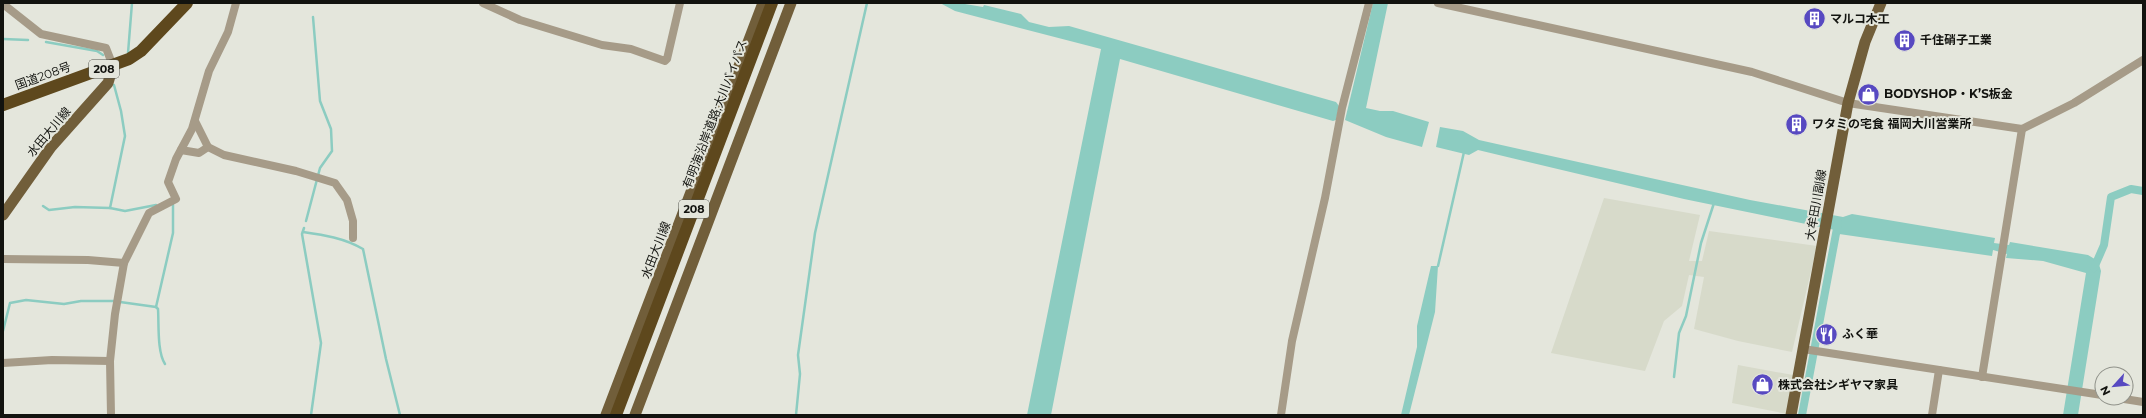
<svg xmlns="http://www.w3.org/2000/svg" width="2146" height="418" viewBox="0 0 2146 418" font-family="Montserrat,'Noto Sans JP',sans-serif">
	<style>
		.built { fill: #d7daca }
		.water { fill: #8cccc1 }
		.lines { fill: none; stroke-linecap: round; stroke-linejoin: round }
		.stream { stroke: #8cccc1; stroke-width: 2.5 }
		.canal { stroke: #8cccc1; stroke-width: 8 }
		.minor { stroke: #a69b88; stroke-width: 8 }
		.major { stroke: #715e3a; stroke-width: 11 }
		.highway { stroke: #5e481d; stroke-width: 12 }
		.labels { text-anchor: middle; stroke-width: 4; stroke-linejoin: round; paint-order: stroke }
		.shield { fill: #e4e6dc; stroke: #51524c; stroke-width: 1 }
		.shield-label { font-size: 11px; font-weight: bold; fill: #12130f }
		.poi-label { font-size: 12px; font-weight: bold; fill: #12130f; stroke: #e4e6dc; text-anchor: start }
		.street-label { font-size: 12px; fill: #12130f; stroke: #e4e6dc }
	</style>
	<rect width="100%" height="100%" fill="#e4e6dc"/>
	<g class="built">
		<path d="M 1604,198 L 1700,215 L 1689,261 L 1702,261 L 1709,231 L 1817,246 L 1792,352 L 1738,341 L 1694,329 L 1704,277 L 1689,275 L 1682,306 L 1664,321 L 1645,371 L 1551,353 Z"/>
		<path d="M 1738,365 L 1793,375 L 1787,414 L 1732,403 Z"/>
	</g>
	<g class="water">
		<path d="M 940,3 L 965,4 L 983,7 L 984,5 L 1021,14 L 1029,22 L 1049,27 L 1069,26 L 1336,102 L 1339,106 L 1336,120 L 1333,121 L 1120,59 L 1051,415 L 1027,415 L 1101,49 L 955,11 Z"/>
		<path d="M 1373,3 L 1388,3 L 1366,108 L 1380,111 L 1393,111 L 1429,122 L 1422,147 L 1386,137 L 1345,120 Z"/>
		<path d="M 1440,127 L 1463,131 L 1479,140 L 1750,200 L 1843,217 L 1852,214 L 1995,238 L 1994,243 L 2009,245 L 2010,242 L 2088,255 L 2098,261 L 2101,271 L 2078,415 L 2063,415 L 2086,273 L 2043,261 L 2006,258 L 2007,254 L 1993,250 L 1992,256 L 1839,234 L 1835,232 L 1835,230 L 1684,199 L 1478,150 L 1469,155 L 1436,147 Z"/>
		<path d="M 1431,266 L 1438,266 L 1435,312 L 1409,415 L 1401,415 L 1417,347 L 1417,326 Z"/>
	</g>
	<g class="lines">
		<g class="stream">
			<path d="M 3,39 L 28,40"/>
			<path d="M 46,42 L 97,51 L 103,55"/>
			<path d="M 128,53 L 132,3"/>
			<path d="M 43,206 L 49,210 L 75,207 L 110,208 L 125,211 L 156,205"/>
			<path d="M 110,208 L 125,136 L 121,111 L 114,85"/>
			<path d="M 306,221 L 320,168 L 332,151 L 331,129 L 320,101 L 313,17"/>
			<path d="M 304,228 L 302,234 L 321,343 L 311,415"/>
			<path d="M 303,232 C 324,235 344,238 363,249 L 386,359 L 400,415"/>
			<path d="M 1438,266 L 1464,152"/>
			<path d="M 156,307 L 173,233 L 173,205"/>
			<path d="M 3,331 L 10,303 L 26,300 L 64,304 L 81,301 L 113,301 L 156,307 L 158,309 C 159,324 157,352 165,364"/>
			<path d="M 1674,377 L 1679,333 L 1686,316 L 1701,243 L 1714,203"/>
			<path d="M 796,415 L 800,374 L 798,355 L 815,233 L 867,3"/>
		</g>
		<g class="canal">
			<path d="M 2094,268 L 2104,245 L 2111,197 L 2131,189 L 2143,191"/>
			<path d="M 1802,415 L 1838,223"/>
		</g>
		<g class="minor">
			<path d="M 483,3 L 520,20 L 602,45 L 631,49 L 665,61 L 667,59 L 680,3"/>
			<path d="M 1438,3 L 1752,72 L 1848,103 L 2022,129 L 2074,103 L 2143,60"/>
			<path d="M 3,4 L 41,34 L 106,48 L 113,66"/>
			<path d="M 195,121 L 208,147 L 224,155 L 296,171 L 335,183 L 347,200 L 353,221 L 353,238"/>
			<path d="M 181,150 L 199,153 L 208,147"/>
			<path d="M 3,259 L 88,260 L 124,263"/>
			<path d="M 1803,349 L 2102,395"/>
			<path d="M 3,363 L 52,360 L 110,361"/>
			<path d="M 1982,377 L 2022,129"/>
			<path d="M 2118,398 L 2143,402"/>
			<path d="M 111,415 L 110,361 L 115,314 L 124,263 L 149,213 L 176,199 L 168,182 L 176,159 L 192,129 L 209,71 L 228,32 L 236,3"/>
			<path d="M 1281,415 L 1292,341 L 1325,198 L 1342,108 L 1369,3"/>
			<path d="M 1932,415 L 1939,370"/>
		</g>
		<g class="major">
			<path d="M 3,215 L 51,147 L 108,83 L 113,66"/>
			<path d="M 606,415 L 763,3"/>
			<path d="M 635,415 L 791,3"/>
			<path d="M 1791,415 L 1848,103 L 1865,42 L 1881,3"/>
		</g>
		<g class="highway">
			<path d="M 3,105 L 129,59 L 141,51 L 187,3"/>
			<path d="M 616,415 L 772,3"/>
		</g>
	</g>
	<defs>
		<symbol id="building-disc" viewBox="-11 -11 22 22"><circle r="9.5" fill="#5749c1" stroke="#e4e6dc"/><path d="M-4-6H4V6H1V3H-1V6H-4ZM-2.5-4.3h1.7v1.8h-1.7ZM.8-4.3h1.7v1.8H.8ZM-2.5-1h1.7V.8h-1.7ZM.8-1h1.7V.8H.8Z" fill="#fff"/></symbol>
		<symbol id="shop-disc" viewBox="-11 -11 22 22"><circle r="9.5" fill="#5749c1" stroke="#e4e6dc"/><path d="M-5-2.5h2.3a2.7 3.5 0 0 1 5.4 0H5L5.5 6h-11ZM-1.5-2.5h3a1.5 2.3 0 0 0-3 0Z" fill="#fff"/></symbol>
		<symbol id="restaurant-disc" viewBox="-11 -11 22 22"><circle r="9.5" fill="#5749c1" stroke="#e4e6dc"/><path d="M-5-6h1v4h1v-4h1v4h1v-4h1v5L-1.5 .5V6h-2V.5L-5-1ZM5-6V6H3V1.5H1.5Q1.5-4 5-6Z" fill="#fff"/></symbol>
	</defs>
	<g fill-rule="evenodd">
		<use href="#building-disc" x="1802" y="6" width="25" height="25"/>
		<use href="#building-disc" x="1892" y="28" width="25" height="25"/>
		<use href="#shop-disc" x="1856" y="82" width="25" height="25"/>
		<use href="#building-disc" x="1784" y="112" width="25" height="25"/>
		<use href="#restaurant-disc" x="1814" y="322" width="25" height="25"/>
		<use href="#shop-disc" x="1750" y="372" width="25" height="25"/>
	</g>
	<g class="labels">
		<g class="shield">
			<rect x="89" y="60" width="30" height="18" rx="3"/>
			<rect x="679" y="200" width="30" height="18" rx="3"/>
		</g>
		<g class="shield-label">
			<text x="104" y="73">208</text>
			<text x="694" y="213">208</text>
		</g>
		<g class="poi-label">
			<text x="1830" y="23">マルコ木工</text>
			<text x="1920" y="44">千住硝子工業</text>
			<text x="1884" y="98">BODYSHOP・K’S板金</text>
			<text x="1812" y="128">ワタミの宅食 福岡大川営業所</text>
			<text x="1842" y="338">ふく華</text>
			<text x="1778" y="389">株式会社シギヤマ家具</text>
		</g>
		<g class="street-label">
			<text transform="translate(43 76) rotate(-20)" y="4">国道208号</text>
			<text transform="translate(715 114) rotate(-69)" y="4">有明海沿岸道路;大川バイパス</text>
			<text transform="translate(49 132) rotate(-50)" y="4">水田大川線</text>
			<text transform="translate(1816 205) rotate(-80)" y="4">大牟田川副線</text>
			<text transform="translate(656 250) rotate(-69)" y="4">水田大川線</text>
		</g>
	</g>
	<rect width="2146" height="418" fill="none" stroke="#12130f" stroke-width="8"/>
	<g transform="translate(2114 386) rotate(243)"><circle r="19" fill="#e4e6dc" stroke="#90928a"/>
	<path d="M0-3L7 15L0 10L-7 15Z" fill="#5749c1"/>
	<text y="-6" font-size="11" font-weight="bold" text-anchor="middle" fill="#12130f">N</text>
	</g>
</svg>
